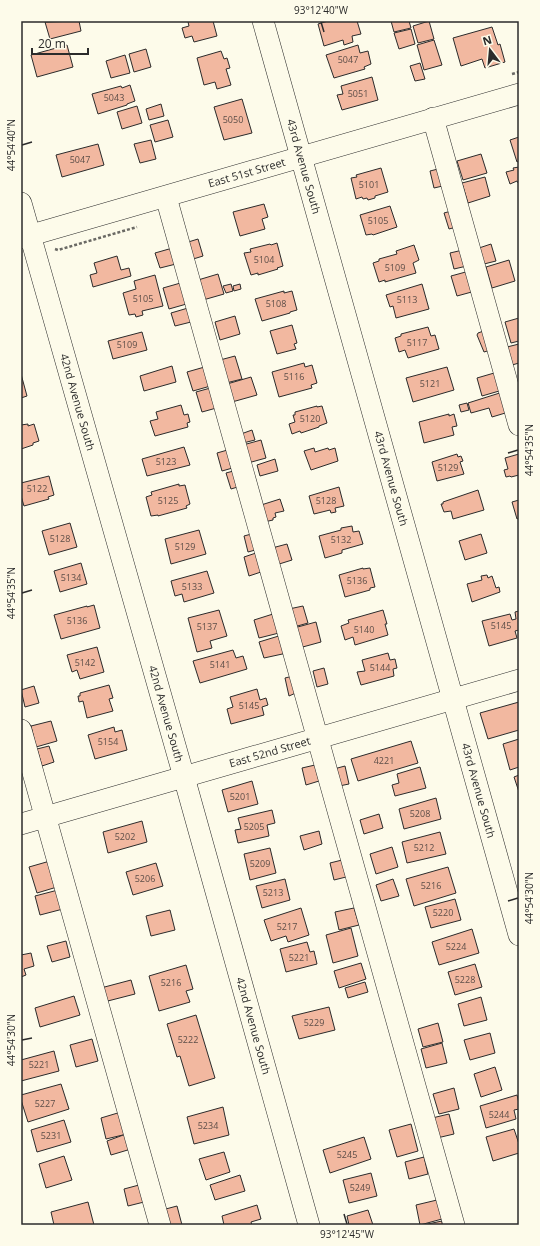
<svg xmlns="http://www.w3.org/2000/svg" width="540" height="1246" viewBox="0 0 540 1246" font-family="'Open Sans',sans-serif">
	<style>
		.building { fill: #f2b8a0; stroke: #2b2b2b }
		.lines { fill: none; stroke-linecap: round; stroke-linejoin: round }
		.minor-casing { stroke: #2b2b2b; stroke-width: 22 }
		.path { stroke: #6a6964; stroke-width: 2.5; stroke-dasharray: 3 2; stroke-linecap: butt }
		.minor { stroke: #fdfbea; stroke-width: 21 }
		.ticks { fill: none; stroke: #2b2b2b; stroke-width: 1.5 }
		.labels { text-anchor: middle; stroke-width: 3; stroke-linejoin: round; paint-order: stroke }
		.number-label { font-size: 9px; fill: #5d4e48 }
		.street-label { font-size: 11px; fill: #2b2b2b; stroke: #fdfbea }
		.neatline { fill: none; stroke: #2b2b2b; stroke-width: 1.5 }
		.ticks-label { font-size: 10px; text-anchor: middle; fill: #2b2b2b }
	</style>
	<rect width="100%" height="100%" fill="#fdfbea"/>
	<g class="building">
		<path d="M 79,21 L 81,31 L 50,39 L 45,22 Z"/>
		<path d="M 190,21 L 213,21 L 217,36 L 194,42 L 192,36 L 185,38 L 182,28 L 189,26 L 188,22 Z"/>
		<path d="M 328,21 L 357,21 L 361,34 L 352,36 L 353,42 L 344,45 L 343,40 L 324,46 L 318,24 Z"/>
		<path d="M 391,21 L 409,21 L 411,28 L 394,32 Z"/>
		<path d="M 429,21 L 434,39 L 418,43 L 413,26 Z"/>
		<path d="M 492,27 L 498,45 L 500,44 L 505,62 L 485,68 L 482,59 L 461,66 L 453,38 Z"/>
		<path d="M 411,29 L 415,44 L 399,49 L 394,33 Z"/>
		<path d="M 434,40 L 442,65 L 424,70 L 417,45 Z"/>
		<path d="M 67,45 L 73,67 L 37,77 L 31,55 Z"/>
		<path d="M 358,45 L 360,53 L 368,51 L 371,64 L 364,67 L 365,69 L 334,78 L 326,55 Z"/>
		<path d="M 146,49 L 151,67 L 134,72 L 129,54 Z"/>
		<path d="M 221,51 L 224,59 L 227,58 L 230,68 L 226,69 L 231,85 L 217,89 L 215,82 L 204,85 L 197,58 Z"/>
		<path d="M 125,55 L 130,73 L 111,78 L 106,61 Z"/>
		<path d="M 420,63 L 425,79 L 415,81 L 410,66 Z"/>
		<path d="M 372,77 L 378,100 L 342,110 L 337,95 L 343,94 L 341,86 Z"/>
		<path d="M 130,85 L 135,101 L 127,104 L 127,105 L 98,114 L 92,94 L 121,86 L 122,88 Z"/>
		<path d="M 242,99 L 252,133 L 224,140 L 214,107 Z"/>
		<path d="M 161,104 L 164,116 L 149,120 L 146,109 Z"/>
		<path d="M 137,106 L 142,123 L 122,129 L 117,112 Z"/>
		<path d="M 168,120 L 173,137 L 155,142 L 150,125 Z"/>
		<path d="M 519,137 L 519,161 L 517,162 L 510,140 Z"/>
		<path d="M 151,140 L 156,159 L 140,163 L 134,144 Z"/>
		<path d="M 98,144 L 104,165 L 62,177 L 56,155 Z"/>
		<path d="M 481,154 L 487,173 L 463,180 L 457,161 Z"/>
		<path d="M 519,167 L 519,183 L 518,183 L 517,181 L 510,184 L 506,172 L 514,170 L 513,168 Z"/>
		<path d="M 381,168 L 388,192 L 375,196 L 375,198 L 368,200 L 367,198 L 363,199 L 362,197 L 356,199 L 351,178 L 357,177 L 356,175 Z"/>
		<path d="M 442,168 L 447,185 L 434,188 L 430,171 Z"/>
		<path d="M 485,177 L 490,196 L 468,203 L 462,183 Z"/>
		<path d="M 264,204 L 268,217 L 262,219 L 265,229 L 240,236 L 233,212 Z"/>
		<path d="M 390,206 L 397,227 L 373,235 L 372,234 L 366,235 L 360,215 Z"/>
		<path d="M 455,210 L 460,226 L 449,229 L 444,213 Z"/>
		<path d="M 198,239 L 203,256 L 190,260 L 185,243 Z"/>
		<path d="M 277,243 L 283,266 L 277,268 L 278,269 L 258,275 L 258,273 L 251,275 L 244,253 L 251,252 L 250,249 L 270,244 L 271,245 Z"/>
		<path d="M 491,244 L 496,261 L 484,264 L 479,248 Z"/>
		<path d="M 414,245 L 419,260 L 413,263 L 416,273 L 385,282 L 385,280 L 379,282 L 373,263 L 379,261 L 379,259 L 397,254 L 396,251 Z"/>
		<path d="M 176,247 L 180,263 L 160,268 L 155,253 Z"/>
		<path d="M 467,249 L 471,265 L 454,269 L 450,253 Z"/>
		<path d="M 117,256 L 121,270 L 129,268 L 131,276 L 93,287 L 90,275 L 97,273 L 94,263 Z"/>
		<path d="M 509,260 L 515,281 L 492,288 L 486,267 Z"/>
		<path d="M 473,270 L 479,290 L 457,296 L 451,276 Z"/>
		<path d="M 218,274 L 224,294 L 203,300 L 198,280 Z"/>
		<path d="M 155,275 L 163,306 L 142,311 L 143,315 L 136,317 L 135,314 L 129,315 L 123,293 L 136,289 L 134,281 Z"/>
		<path d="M 184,282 L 190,303 L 169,309 L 163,288 Z"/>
		<path d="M 231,284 L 233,291 L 226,293 L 223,286 Z"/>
		<path d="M 240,284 L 241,289 L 234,291 L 233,286 Z"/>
		<path d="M 422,284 L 429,309 L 396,318 L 393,306 L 390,307 L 386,295 Z"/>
		<path d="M 284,291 L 284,293 L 292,291 L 297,310 L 290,312 L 290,313 L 262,321 L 255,299 Z"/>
		<path d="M 188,308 L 191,322 L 175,326 L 171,313 Z"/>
		<path d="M 235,316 L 240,334 L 220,340 L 215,322 Z"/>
		<path d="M 519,318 L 519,341 L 511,343 L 505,322 Z"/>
		<path d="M 292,325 L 297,343 L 294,344 L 296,349 L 277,354 L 270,331 Z"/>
		<path d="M 428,327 L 431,336 L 435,335 L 439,349 L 408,358 L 405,350 L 399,352 L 395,338 L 401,336 L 401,334 Z"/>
		<path d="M 489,329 L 494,349 L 484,352 L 477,335 L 478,333 Z"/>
		<path d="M 142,332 L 147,350 L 113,359 L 108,341 Z"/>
		<path d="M 519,344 L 519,363 L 512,365 L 507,347 Z"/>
		<path d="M 235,356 L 242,379 L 226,383 L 220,360 Z"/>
		<path d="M 304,363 L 305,367 L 312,365 L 317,383 L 311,385 L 312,388 L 279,397 L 272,372 Z"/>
		<path d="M 172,366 L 176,382 L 144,391 L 140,376 Z"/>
		<path d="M 208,366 L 214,385 L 193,391 L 187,372 Z"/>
		<path d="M 447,367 L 454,390 L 413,402 L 406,378 Z"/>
		<path d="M 501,371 L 506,389 L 482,396 L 477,378 Z"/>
		<path d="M 21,374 L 27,396 L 21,398 Z"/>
		<path d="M 251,377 L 257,395 L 232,402 L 227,384 Z"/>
		<path d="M 214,387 L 220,407 L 202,412 L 196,392 Z"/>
		<path d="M 506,391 L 512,411 L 492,417 L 489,408 L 471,413 L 468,403 Z"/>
		<path d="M 467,403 L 469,410 L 461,412 L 459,405 Z"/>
		<path d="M 181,405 L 184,415 L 188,414 L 190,422 L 187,423 L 188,427 L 155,436 L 150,421 L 158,419 L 156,412 Z"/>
		<path d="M 317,406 L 317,407 L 322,406 L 327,423 L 319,426 L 319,427 L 301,433 L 300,431 L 292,434 L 289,424 L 295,422 L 293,415 L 295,415 L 295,412 Z"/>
		<path d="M 449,414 L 449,416 L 454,414 L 457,426 L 452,427 L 454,435 L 424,443 L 419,422 Z"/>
		<path d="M 28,424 L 28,426 L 34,424 L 39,441 L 33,443 L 33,445 L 21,449 L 21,425 Z"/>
		<path d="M 252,430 L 255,440 L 243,443 L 241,434 Z"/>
		<path d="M 261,440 L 266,458 L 248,463 L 243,445 Z"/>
		<path d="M 184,447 L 190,465 L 147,476 L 142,459 Z"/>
		<path d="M 314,448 L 315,452 L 328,448 L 329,450 L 335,448 L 338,461 L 311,470 L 304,451 Z"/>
		<path d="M 231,449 L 236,467 L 222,471 L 217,453 Z"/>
		<path d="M 457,454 L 458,457 L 461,456 L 463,461 L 460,462 L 464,474 L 437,481 L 432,462 Z"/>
		<path d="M 519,454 L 519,475 L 511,477 L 510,476 L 506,477 L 504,470 L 508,469 L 505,458 Z"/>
		<path d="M 275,459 L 278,471 L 260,476 L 257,465 Z"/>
		<path d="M 237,470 L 241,486 L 231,489 L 226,473 Z"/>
		<path d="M 49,476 L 54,495 L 48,497 L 49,499 L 24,506 L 21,496 L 21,483 Z"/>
		<path d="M 179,484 L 179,486 L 185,485 L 190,504 L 186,506 L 187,508 L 158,516 L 158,515 L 151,516 L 146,497 L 152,495 L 151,492 Z"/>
		<path d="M 339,487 L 344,506 L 335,508 L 336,512 L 331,513 L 330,510 L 314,514 L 309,496 Z"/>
		<path d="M 478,490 L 484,510 L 453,519 L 451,511 L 444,512 L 441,504 L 443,504 L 443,502 Z"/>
		<path d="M 280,499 L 284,511 L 275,513 L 276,517 L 273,518 L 273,520 L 264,522 L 258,506 Z"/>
		<path d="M 519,500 L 519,518 L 517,519 L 512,502 Z"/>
		<path d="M 70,523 L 77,547 L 49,555 L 42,531 Z"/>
		<path d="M 352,526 L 353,532 L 359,531 L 363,544 L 342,550 L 342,553 L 325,558 L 319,536 L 341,530 L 341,528 Z"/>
		<path d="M 199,530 L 206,554 L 171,564 L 165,539 Z"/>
		<path d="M 255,533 L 259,549 L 248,552 L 244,536 Z"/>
		<path d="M 481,534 L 487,553 L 465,560 L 459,541 Z"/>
		<path d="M 287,544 L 292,560 L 276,565 L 272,548 Z"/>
		<path d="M 256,553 L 261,572 L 249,576 L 244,557 Z"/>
		<path d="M 81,563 L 87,584 L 60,592 L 54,571 Z"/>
		<path d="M 363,568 L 363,569 L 370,568 L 375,587 L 370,588 L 370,590 L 345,597 L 339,575 Z"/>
		<path d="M 207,571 L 214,593 L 184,602 L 182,594 L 175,596 L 171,581 Z"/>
		<path d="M 487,575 L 488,578 L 492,576 L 496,588 L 499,587 L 500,592 L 472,602 L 467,584 L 482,580 L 481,576 Z"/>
		<path d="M 94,605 L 100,628 L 61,639 L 54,615 L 87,606 L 87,607 Z"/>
		<path d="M 303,606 L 308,623 L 294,627 L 289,609 Z"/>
		<path d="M 219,610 L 227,636 L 210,641 L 212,648 L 197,652 L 188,618 Z"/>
		<path d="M 383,610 L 387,624 L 385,624 L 388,635 L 355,645 L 353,637 L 345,640 L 341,626 L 349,623 L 348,620 Z"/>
		<path d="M 519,611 L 519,630 L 515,631 L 517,638 L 489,646 L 482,621 L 510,614 L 512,620 L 516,619 L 515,612 Z"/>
		<path d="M 273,614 L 279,633 L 259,638 L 254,620 Z"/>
		<path d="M 316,622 L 321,642 L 299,648 L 294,628 Z"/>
		<path d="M 282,635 L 287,653 L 264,658 L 259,642 Z"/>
		<path d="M 97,647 L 104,672 L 80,679 L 77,670 L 72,672 L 67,655 Z"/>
		<path d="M 233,650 L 236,658 L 243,656 L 247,669 L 200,683 L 193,661 Z"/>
		<path d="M 388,653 L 390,660 L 395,659 L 397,668 L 393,669 L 394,676 L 361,685 L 357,672 L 365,671 L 362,660 Z"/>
		<path d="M 324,668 L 328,684 L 317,687 L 313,671 Z"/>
		<path d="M 293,676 L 298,692 L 289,696 L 285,678 Z"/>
		<path d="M 109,685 L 113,698 L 109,699 L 113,711 L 87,718 L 83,701 L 79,702 L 78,696 L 80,696 L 80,693 Z"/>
		<path d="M 34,686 L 39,703 L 25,707 L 21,690 Z"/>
		<path d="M 257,689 L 260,700 L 266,698 L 268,705 L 262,707 L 264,715 L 231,724 L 227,709 L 233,707 L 230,697 Z"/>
		<path d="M 519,702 L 519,730 L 488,739 L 480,713 Z"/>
		<path d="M 51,721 L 57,741 L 36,747 L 31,726 Z"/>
		<path d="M 114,727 L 115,732 L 122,730 L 127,750 L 95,759 L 88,735 Z"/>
		<path d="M 519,739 L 519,767 L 510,770 L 503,744 Z"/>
		<path d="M 411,741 L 418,763 L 358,781 L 351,759 Z"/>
		<path d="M 49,746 L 54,762 L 42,766 L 37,749 Z"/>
		<path d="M 315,765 L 319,781 L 306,785 L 302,768 Z"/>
		<path d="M 345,766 L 349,784 L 334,787 L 330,770 Z"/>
		<path d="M 420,767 L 426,788 L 395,796 L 392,785 L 399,783 L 397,774 Z"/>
		<path d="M 519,775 L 519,792 L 514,777 Z"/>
		<path d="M 252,781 L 258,804 L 228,812 L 222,790 Z"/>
		<path d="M 436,798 L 441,819 L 404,829 L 399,809 Z"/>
		<path d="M 272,810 L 275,823 L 267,825 L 269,836 L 238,843 L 235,830 L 241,829 L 238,818 Z"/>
		<path d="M 379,814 L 383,828 L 364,834 L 360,820 Z"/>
		<path d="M 142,821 L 147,842 L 108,853 L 103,832 Z"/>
		<path d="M 319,831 L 322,844 L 304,850 L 300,836 Z"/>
		<path d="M 440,832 L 446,854 L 407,863 L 402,842 Z"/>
		<path d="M 392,847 L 398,867 L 376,874 L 370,854 Z"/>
		<path d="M 270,848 L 276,873 L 250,880 L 244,854 Z"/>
		<path d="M 342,860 L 346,877 L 334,880 L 330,863 Z"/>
		<path d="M 50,861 L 57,887 L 37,893 L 29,867 Z"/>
		<path d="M 156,863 L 163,886 L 133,895 L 126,872 Z"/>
		<path d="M 448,867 L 456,893 L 414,906 L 406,879 Z"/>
		<path d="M 285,879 L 290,900 L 262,908 L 256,886 Z"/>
		<path d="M 393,879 L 399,896 L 381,901 L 376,885 Z"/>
		<path d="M 58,890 L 63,909 L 40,915 L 35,896 Z"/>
		<path d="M 455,899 L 461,920 L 431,928 L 425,907 Z"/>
		<path d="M 301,908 L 309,935 L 288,942 L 286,936 L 271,941 L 264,920 Z"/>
		<path d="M 354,908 L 359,925 L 339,930 L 335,912 Z"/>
		<path d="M 170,910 L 175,930 L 151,936 L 146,916 Z"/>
		<path d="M 351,928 L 358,956 L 333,963 L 326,935 Z"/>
		<path d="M 472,929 L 479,953 L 439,965 L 432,942 Z"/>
		<path d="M 66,941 L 70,957 L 52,962 L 47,946 Z"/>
		<path d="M 307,942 L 310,952 L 314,951 L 317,964 L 286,972 L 280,949 Z"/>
		<path d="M 31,953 L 34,966 L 24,969 L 26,975 L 21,977 L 21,955 Z"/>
		<path d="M 361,963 L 366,979 L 339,988 L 334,971 Z"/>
		<path d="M 475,964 L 482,987 L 455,995 L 448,972 Z"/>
		<path d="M 186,965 L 193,989 L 186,991 L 190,1002 L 159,1011 L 149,976 Z"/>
		<path d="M 131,980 L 135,994 L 100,1003 L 97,989 Z"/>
		<path d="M 365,982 L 368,992 L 348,998 L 345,988 Z"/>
		<path d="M 74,996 L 80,1015 L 40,1027 L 35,1008 Z"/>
		<path d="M 481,997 L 487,1020 L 464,1026 L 458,1004 Z"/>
		<path d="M 329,1007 L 335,1030 L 299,1039 L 292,1016 Z"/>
		<path d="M 196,1015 L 215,1078 L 189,1086 L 180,1056 L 177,1057 L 167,1024 Z"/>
		<path d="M 438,1023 L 443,1042 L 423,1047 L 418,1029 Z"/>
		<path d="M 490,1033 L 495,1053 L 470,1060 L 464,1040 Z"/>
		<path d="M 92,1039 L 98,1061 L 76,1067 L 70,1045 Z"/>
		<path d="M 442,1043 L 447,1063 L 426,1068 L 421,1049 Z"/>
		<path d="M 54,1051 L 59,1071 L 21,1081 L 21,1060 Z"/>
		<path d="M 495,1067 L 502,1090 L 481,1097 L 474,1074 Z"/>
		<path d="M 61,1084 L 69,1109 L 28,1122 L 21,1100 L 21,1095 Z"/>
		<path d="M 454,1088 L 459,1109 L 439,1114 L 433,1094 Z"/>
		<path d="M 517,1095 L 519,1103 L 519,1109 L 514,1110 L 516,1119 L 486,1128 L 480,1106 Z"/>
		<path d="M 223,1107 L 229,1135 L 194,1144 L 187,1117 Z"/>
		<path d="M 121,1112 L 127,1134 L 106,1139 L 101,1118 Z"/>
		<path d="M 449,1114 L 454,1134 L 437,1138 L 432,1118 Z"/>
		<path d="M 64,1120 L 71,1142 L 37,1152 L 31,1130 Z"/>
		<path d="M 411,1124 L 418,1151 L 397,1157 L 389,1130 Z"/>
		<path d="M 514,1129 L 519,1144 L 519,1153 L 493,1161 L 486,1137 Z"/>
		<path d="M 126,1134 L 131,1149 L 111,1155 L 107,1141 Z"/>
		<path d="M 364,1137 L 371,1159 L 330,1173 L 323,1150 Z"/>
		<path d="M 224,1152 L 230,1172 L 206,1180 L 199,1159 Z"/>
		<path d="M 64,1156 L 72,1180 L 46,1188 L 39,1164 Z"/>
		<path d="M 424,1157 L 428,1174 L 409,1179 L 405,1162 Z"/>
		<path d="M 371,1173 L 377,1196 L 349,1203 L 343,1180 Z"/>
		<path d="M 240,1175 L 245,1191 L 215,1200 L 210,1185 Z"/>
		<path d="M 139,1185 L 144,1202 L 128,1206 L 124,1189 Z"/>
		<path d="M 437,1200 L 442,1219 L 420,1225 L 416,1205 Z"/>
		<path d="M 88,1202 L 94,1225 L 54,1225 L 51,1212 Z"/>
		<path d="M 257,1205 L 261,1219 L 251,1222 L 252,1225 L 224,1225 L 222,1216 Z"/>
		<path d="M 177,1206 L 182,1225 L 165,1225 L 162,1210 Z"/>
		<path d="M 368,1210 L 373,1225 L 349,1225 L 347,1216 Z"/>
		<path d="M 442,1221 L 442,1225 L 423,1225 Z"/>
	</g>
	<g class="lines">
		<defs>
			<g id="minor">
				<path id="s1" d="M 263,21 L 519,935"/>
				<path d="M 433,118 L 519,425"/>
				<path d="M 166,197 L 454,1225"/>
				<path id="s2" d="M 21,203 L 184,777 L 309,1225"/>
				<path id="s3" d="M 21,238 L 519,94"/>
				<path d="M 21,730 L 160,1225"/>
				<path id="s4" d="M 21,824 L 519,680"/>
			</g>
		</defs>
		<use href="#minor" class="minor-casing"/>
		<g class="path">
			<path d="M 512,74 L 519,72"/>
			<path d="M 55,249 L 58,250 L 137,227"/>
		</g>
		<use href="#minor" class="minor"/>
	</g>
	<path class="ticks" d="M 321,22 L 324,32M 22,145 L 32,142M 508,453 L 518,450M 22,593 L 32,590M 508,901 L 518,898M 22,1040 L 32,1038M 344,1214 L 347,1224"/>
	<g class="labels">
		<g class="number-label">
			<text x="348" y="63">5047</text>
			<text x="358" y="97">5051</text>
			<text x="114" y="101">5043</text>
			<text x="233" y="123">5050</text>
			<text x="80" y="163">5047</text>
			<text x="369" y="188">5101</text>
			<text x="378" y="224">5105</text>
			<text x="264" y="263">5104</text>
			<text x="395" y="271">5109</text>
			<text x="143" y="302">5105</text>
			<text x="407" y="303">5113</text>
			<text x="276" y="307">5108</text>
			<text x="417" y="346">5117</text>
			<text x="127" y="348">5109</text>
			<text x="294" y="380">5116</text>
			<text x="430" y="387">5121</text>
			<text x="310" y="422">5120</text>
			<text x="166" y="465">5123</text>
			<text x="448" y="471">5129</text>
			<text x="37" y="492">5122</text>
			<text x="168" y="504">5125</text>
			<text x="326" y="504">5128</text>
			<text x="60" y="542">5128</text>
			<text x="341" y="543">5132</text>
			<text x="185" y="550">5129</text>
			<text x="71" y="581">5134</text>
			<text x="357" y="584">5136</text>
			<text x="192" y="590">5133</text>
			<text x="77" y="624">5136</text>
			<text x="501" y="629">5145</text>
			<text x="207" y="630">5137</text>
			<text x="364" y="633">5140</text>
			<text x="85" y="666">5142</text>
			<text x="220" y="668">5141</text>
			<text x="380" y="671">5144</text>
			<text x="249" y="709">5145</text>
			<text x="108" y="745">5154</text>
			<text x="384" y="764">4221</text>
			<text x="240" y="800">5201</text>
			<text x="420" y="817">5208</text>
			<text x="254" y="830">5205</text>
			<text x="125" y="840">5202</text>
			<text x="424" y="851">5212</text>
			<text x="260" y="867">5209</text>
			<text x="145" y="882">5206</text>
			<text x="431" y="889">5216</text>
			<text x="273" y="896">5213</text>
			<text x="443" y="916">5220</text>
			<text x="287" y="930">5217</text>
			<text x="456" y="950">5224</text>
			<text x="299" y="961">5221</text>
			<text x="465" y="983">5228</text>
			<text x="171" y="986">5216</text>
			<text x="314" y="1026">5229</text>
			<text x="188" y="1043">5222</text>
			<text x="39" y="1068">5221</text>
			<text x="45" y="1107">5227</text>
			<text x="499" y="1118">5244</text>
			<text x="208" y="1129">5234</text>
			<text x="51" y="1139">5231</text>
			<text x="347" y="1158">5245</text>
			<text x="360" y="1191">5249</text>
		</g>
		<g class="street-label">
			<text dy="4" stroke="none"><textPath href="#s1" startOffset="151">43rd Avenue South</textPath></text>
			<text dy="4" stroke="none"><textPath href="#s3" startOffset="235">East 51st Street</textPath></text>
			<text dy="4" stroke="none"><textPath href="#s2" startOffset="207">42nd Avenue South</textPath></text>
			<text dy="4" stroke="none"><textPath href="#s1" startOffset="475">43rd Avenue South</textPath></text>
			<text dy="4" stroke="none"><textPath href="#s2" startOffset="531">42nd Avenue South</textPath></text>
			<text dy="4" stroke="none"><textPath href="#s4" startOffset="259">East 52nd Street</textPath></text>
			<text dy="4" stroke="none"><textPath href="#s1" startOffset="799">43rd Avenue South</textPath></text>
			<text dy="4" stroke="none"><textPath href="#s2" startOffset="855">42nd Avenue South</textPath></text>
		</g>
	</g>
	<rect width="540" height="1246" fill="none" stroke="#fdfbea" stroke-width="44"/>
	<g transform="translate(490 50) rotate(344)" stroke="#fdfbea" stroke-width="3" paint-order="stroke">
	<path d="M0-3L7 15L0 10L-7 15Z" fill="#2b2b2b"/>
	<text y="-6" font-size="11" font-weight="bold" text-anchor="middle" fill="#2b2b2b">N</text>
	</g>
	<path d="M32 48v6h56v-6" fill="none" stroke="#2b2b2b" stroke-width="2"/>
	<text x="38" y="48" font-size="12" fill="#2b2b2b" stroke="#fdfbea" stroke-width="3" paint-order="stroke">20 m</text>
	<rect x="22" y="22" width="496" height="1202" class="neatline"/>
	<g class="ticks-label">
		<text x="321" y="14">93°12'40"W</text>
		<text transform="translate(11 145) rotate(-90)" y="4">44°54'40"N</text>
		<text transform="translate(529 450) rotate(-90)" y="4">44°54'35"N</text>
		<text transform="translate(11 593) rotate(-90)" y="4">44°54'35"N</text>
		<text transform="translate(529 898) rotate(-90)" y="4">44°54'30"N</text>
		<text transform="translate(11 1040) rotate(-90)" y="4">44°54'30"N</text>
		<text x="347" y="1238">93°12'45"W</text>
	</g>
</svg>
